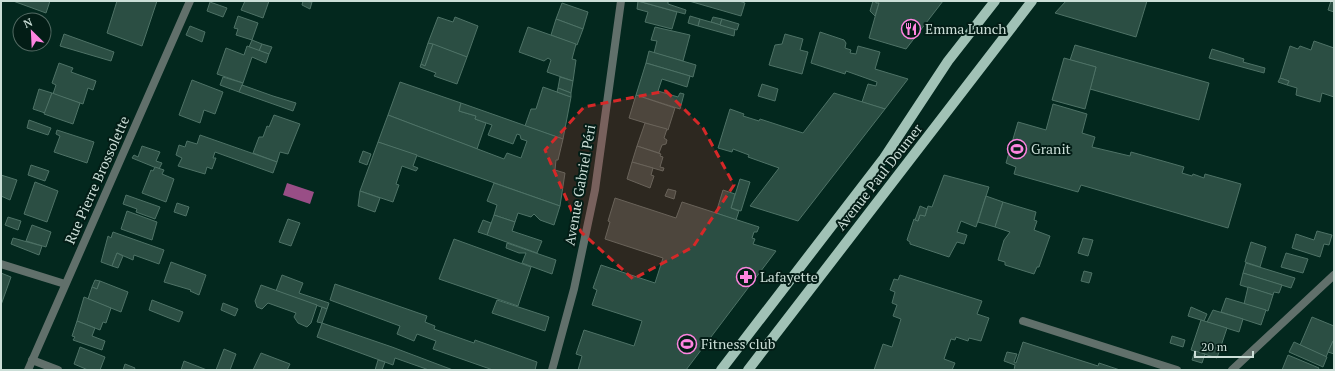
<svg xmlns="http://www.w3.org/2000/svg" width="1335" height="371" viewBox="0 0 1335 371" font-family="'PT Serif',serif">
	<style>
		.water { fill: #994e86 }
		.building { fill: #2b4e43; stroke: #4e7266 }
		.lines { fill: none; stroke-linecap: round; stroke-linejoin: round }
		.service { stroke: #61706b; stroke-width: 8 }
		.minor { stroke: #61706b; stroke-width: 8 }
		.primary { stroke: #a1c2b6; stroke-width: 10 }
		.marked { fill: #d62828; fill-opacity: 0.2; stroke: #d62828; stroke-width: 3; stroke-dasharray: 8 5; stroke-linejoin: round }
		.labels { text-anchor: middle; stroke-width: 4; stroke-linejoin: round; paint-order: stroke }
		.poi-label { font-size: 14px; fill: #cbded7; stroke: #031d16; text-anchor: start }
		.street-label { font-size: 14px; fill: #cbded7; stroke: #031d16 }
	</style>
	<rect width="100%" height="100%" fill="#03281e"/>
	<path class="water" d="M 287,183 L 314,192 L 310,204 L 283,195 Z"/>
	<g class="building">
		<path d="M 13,1 L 50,1 L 46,13 Z"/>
		<path d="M 117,1 L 157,1 L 142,46 L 107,33 Z"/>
		<path d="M 245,1 L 269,1 L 263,18 L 241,10 Z"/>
		<path d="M 303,1 L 312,2 L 310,9 L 302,5 Z"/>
		<path d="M 638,1 L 677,12 L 672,29 L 645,22 L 648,12 L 637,9 Z"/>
		<path d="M 638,1 L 668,1 L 668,4 L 686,10 L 685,14 Z"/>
		<path d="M 689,1 L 739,1 L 745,3 L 741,16 Z"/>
		<path d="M 873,1 L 879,3 L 875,16 L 870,11 Z"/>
		<path d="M 876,1 L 943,1 L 906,49 L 869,38 L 879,3 L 876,3 Z"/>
		<path d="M 1066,1 L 1147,1 L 1136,37 L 1055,13 Z"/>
		<path d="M 1331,1 L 1334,1 L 1334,12 L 1328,10 Z"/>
		<path d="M 210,2 L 227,8 L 223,17 L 207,11 Z"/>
		<path d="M 562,3 L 588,12 L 583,29 L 556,19 Z"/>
		<path d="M 238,16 L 258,23 L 252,40 L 236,35 L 238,29 L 234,28 Z"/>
		<path d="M 690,16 L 700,19 L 698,26 L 688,23 Z"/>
		<path d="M 438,17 L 453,22 L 455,17 L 478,26 L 467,57 L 428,43 Z"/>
		<path d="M 713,17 L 722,19 L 720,25 L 711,22 Z"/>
		<path d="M 556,19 L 583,29 L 577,45 L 551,35 Z"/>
		<path d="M 700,19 L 735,29 L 734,36 L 698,26 Z"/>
		<path d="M 722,19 L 739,24 L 737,30 L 720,25 Z"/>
		<path d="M 190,26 L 205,32 L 202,42 L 186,35 Z"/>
		<path d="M 528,27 L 576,44 L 572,59 L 576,60 L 573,81 L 547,72 L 551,60 L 548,58 L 544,61 L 519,52 Z"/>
		<path d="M 655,27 L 690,35 L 683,61 L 654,53 L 657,41 L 651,40 Z"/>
		<path d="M 820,32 L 844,40 L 846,43 L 845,48 L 851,50 L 850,53 L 856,54 L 858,46 L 880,52 L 875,69 L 908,79 L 885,109 L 862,102 L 868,84 L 876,86 L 877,82 L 846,71 L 845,74 L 811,63 Z"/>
		<path d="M 64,34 L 114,52 L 111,61 L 60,46 Z"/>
		<path d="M 785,34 L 803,39 L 800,50 L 808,52 L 802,74 L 769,65 L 775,45 L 782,44 Z"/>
		<path d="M 252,40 L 262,44 L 259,51 L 249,47 Z"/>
		<path d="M 1314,41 L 1334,48 L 1334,97 L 1322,93 L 1320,102 L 1296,95 L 1297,88 L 1287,85 L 1289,81 L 1280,78 L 1290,46 L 1298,49 L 1300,46 L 1311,50 Z"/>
		<path d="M 428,43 L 433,44 L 425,66 L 421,64 Z"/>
		<path d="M 262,44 L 272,47 L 269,54 L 259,51 Z"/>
		<path d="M 433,44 L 467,57 L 457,84 L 434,76 L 436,73 L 420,67 L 421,64 L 425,66 Z"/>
		<path d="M 1075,45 L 1209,83 L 1199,120 L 1090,89 L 1096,67 L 1070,60 Z"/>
		<path d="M 247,46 L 269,54 L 266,63 L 252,57 L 243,83 L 217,74 L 226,48 L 244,55 Z"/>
		<path d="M 1212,49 L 1244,59 L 1243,62 L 1265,68 L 1264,73 L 1209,58 Z"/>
		<path d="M 649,51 L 696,65 L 693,77 L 646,63 Z"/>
		<path d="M 1064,58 L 1096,67 L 1085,109 L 1052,100 Z"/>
		<path d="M 59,63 L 73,68 L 71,72 L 96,81 L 93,90 L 88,88 L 83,104 L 53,94 L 56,85 L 52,83 Z"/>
		<path d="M 646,63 L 690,76 L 687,87 L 662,79 L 658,91 L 678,97 L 680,93 L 684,94 L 680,109 L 636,95 Z"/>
		<path d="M 223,77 L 243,83 L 239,92 L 220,85 Z"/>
		<path d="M 560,77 L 573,81 L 571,93 L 558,88 Z"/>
		<path d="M 1280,78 L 1289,81 L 1287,85 L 1278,82 Z"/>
		<path d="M 192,80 L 223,92 L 215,114 L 204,110 L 200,123 L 179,115 Z"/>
		<path d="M 400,82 L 461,103 L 459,111 L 476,116 L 475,119 L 486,123 L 477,149 L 388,115 Z"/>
		<path d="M 762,84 L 778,89 L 775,101 L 758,96 Z"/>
		<path d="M 242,85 L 273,96 L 296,103 L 293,111 L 239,92 Z"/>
		<path d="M 543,87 L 571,97 L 563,139 L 525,126 L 531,109 L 536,109 Z"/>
		<path d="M 558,88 L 571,93 L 571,97 L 557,92 Z"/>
		<path d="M 39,89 L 52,93 L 45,113 L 33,109 Z"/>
		<path d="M 52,93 L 80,103 L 73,124 L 44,114 Z"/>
		<path d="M 834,93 L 885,109 L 798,221 L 750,206 L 779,168 L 748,157 L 749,155 L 733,149 L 732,152 L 718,148 L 730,109 L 744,114 L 743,116 L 759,121 L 760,119 L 803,133 Z"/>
		<path d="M 636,95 L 675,108 L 668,130 L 629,118 Z"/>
		<path d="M 461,103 L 563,139 L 558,160 L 556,160 L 555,170 L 565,173 L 560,206 L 378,142 L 388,115 L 504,159 L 507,153 L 521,158 L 527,141 L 521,139 L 520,135 L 517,134 L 513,144 L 488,135 L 492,125 L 475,119 L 476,116 L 459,111 Z"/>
		<path d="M 1053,104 L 1087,114 L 1082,133 L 1095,137 L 1092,147 L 1130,156 L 1131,152 L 1184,167 L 1182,173 L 1192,176 L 1193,174 L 1204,178 L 1205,174 L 1241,184 L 1228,228 L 1081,185 L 1078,192 L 1014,174 L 1016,167 L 1006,163 L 1018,122 L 1046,130 Z"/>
		<path d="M 274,115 L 300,124 L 288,154 L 280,152 L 277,162 L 253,153 L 259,137 L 263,137 L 267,126 L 269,127 Z"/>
		<path d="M 29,120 L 51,128 L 48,135 L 27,128 Z"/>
		<path d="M 645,123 L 667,129 L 664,138 L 667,140 L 666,144 L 662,145 L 659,153 L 637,146 Z"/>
		<path d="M 57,130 L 94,142 L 87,163 L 54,152 L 60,136 L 56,134 Z"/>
		<path d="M 200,135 L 277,162 L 273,173 L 215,152 L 213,158 L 216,158 L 212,169 L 207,167 L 205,174 L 178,166 L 182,158 L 176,155 L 179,145 L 185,147 L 187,141 L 197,144 Z"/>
		<path d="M 378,142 L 417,155 L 413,166 L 418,168 L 416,171 L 402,166 L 396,184 L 399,185 L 393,202 L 360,191 Z"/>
		<path d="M 142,146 L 160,152 L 156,161 L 162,163 L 159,169 L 132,158 L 134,155 L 138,157 Z"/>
		<path d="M 637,146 L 661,154 L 660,156 L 663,157 L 660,167 L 664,168 L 663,171 L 632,162 Z"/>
		<path d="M 363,151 L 371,154 L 367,165 L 359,162 Z"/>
		<path d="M 632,162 L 653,168 L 651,175 L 654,176 L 650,188 L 627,179 Z"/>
		<path d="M 31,165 L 49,171 L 45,181 L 28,175 Z"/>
		<path d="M 155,167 L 164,170 L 162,174 L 174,179 L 166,202 L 142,193 L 151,170 L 153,171 Z"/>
		<path d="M 1,175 L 17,180 L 10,200 L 1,196 Z"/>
		<path d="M 944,175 L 989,187 L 976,227 L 961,221 L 957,232 L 967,235 L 964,244 L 957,242 L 949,257 L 910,244 L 910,242 L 907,240 L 914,219 L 918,221 L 920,215 L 925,216 L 928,206 L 932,207 Z"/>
		<path d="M 740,179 L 750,182 L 741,211 L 731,208 Z"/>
		<path d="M 35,182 L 58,191 L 47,222 L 24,214 Z"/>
		<path d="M 494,183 L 560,206 L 554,225 L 540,220 L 534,214 L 531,217 L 518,213 L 515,222 L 494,215 L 497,205 L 487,201 Z"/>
		<path d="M 668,189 L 676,191 L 674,199 L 665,196 Z"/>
		<path d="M 723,190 L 735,194 L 731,208 L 739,211 L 736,220 L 716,213 Z"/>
		<path d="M 360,191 L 380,198 L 375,212 L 358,206 Z"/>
		<path d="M 126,195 L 160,207 L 155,219 L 136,212 L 137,209 L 123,204 Z"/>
		<path d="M 986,196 L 1003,202 L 995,227 L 978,222 Z"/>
		<path d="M 615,198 L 676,218 L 682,202 L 759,227 L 757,232 L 754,232 L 752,238 L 755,239 L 753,244 L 776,251 L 686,370 L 578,370 L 582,356 L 576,354 L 584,330 L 634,346 L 642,321 L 592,305 L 597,290 L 593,288 L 601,265 L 655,283 L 663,258 L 605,239 L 610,222 L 608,221 Z"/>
		<path d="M 1003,202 L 1036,212 L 1034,220 L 1037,221 L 1034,230 L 1050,236 L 1039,267 L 1037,267 L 1034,274 L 1005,265 L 1005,262 L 998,260 L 1004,240 L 1010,232 L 995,227 Z"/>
		<path d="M 177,203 L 189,207 L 186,216 L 174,212 Z"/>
		<path d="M 920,206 L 927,209 L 925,216 L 920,215 L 918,221 L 915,220 Z"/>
		<path d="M 127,211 L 157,222 L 152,240 L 121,229 Z"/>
		<path d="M 494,215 L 515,222 L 512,231 L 542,241 L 537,253 L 487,235 Z"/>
		<path d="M 8,217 L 21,221 L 18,230 L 5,225 Z"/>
		<path d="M 288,219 L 300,223 L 291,246 L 279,242 Z"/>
		<path d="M 483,220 L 491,223 L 487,235 L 478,232 Z"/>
		<path d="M 32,225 L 51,232 L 46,247 L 26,241 Z"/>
		<path d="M 1317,231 L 1332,235 L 1329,245 L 1324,244 L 1320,257 L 1292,248 L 1296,234 L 1314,240 Z"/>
		<path d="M 113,232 L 164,250 L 159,264 L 134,255 L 133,260 L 117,253 L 112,266 L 101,262 L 108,236 L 111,238 Z"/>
		<path d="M 13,238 L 42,246 L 39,255 L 11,244 Z"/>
		<path d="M 1083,238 L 1093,240 L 1088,256 L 1078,253 Z"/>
		<path d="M 454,239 L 531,267 L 518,306 L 439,279 Z"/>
		<path d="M 1251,242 L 1266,247 L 1260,267 L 1245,262 Z"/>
		<path d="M 507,243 L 556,260 L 552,274 L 522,263 L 526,253 L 519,253 L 506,248 Z"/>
		<path d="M 117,253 L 123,256 L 118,268 L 112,266 Z"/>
		<path d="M 1286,253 L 1308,259 L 1303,273 L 1281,267 Z"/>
		<path d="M 171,262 L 206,275 L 199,295 L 190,291 L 191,290 L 164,282 Z"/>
		<path d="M 1246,263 L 1295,278 L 1291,288 L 1243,273 Z"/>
		<path d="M 1084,271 L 1092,273 L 1089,283 L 1081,281 Z"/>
		<path d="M 1,273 L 11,277 L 1,305 Z"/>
		<path d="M 1243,273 L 1282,285 L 1279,293 L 1274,292 L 1273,295 L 1240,285 Z"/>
		<path d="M 282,275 L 303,283 L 299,293 L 329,303 L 327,309 L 276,291 Z"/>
		<path d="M 900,275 L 982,301 L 977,314 L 989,318 L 981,341 L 969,338 L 968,341 L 956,337 L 955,340 L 951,339 L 944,359 L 955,363 L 952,370 L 874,370 L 883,344 L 892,347 L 901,319 L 893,316 L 897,305 L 892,303 L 895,292 L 890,290 L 894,279 L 898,280 Z"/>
		<path d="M 95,280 L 100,281 L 97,289 L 92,287 Z"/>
		<path d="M 100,281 L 128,292 L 121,312 L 88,299 L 92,287 L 97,289 Z"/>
		<path d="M 335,284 L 427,316 L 425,322 L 435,326 L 434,329 L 474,343 L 475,340 L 537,362 L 535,370 L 493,370 L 433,349 L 436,341 L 417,334 L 414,341 L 397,334 L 400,326 L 330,300 Z"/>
		<path d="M 261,285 L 317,305 L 311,323 L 307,327 L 298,323 L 294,317 L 296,313 L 268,303 L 262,309 L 257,307 L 255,301 Z"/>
		<path d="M 1248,287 L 1273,295 L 1268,311 L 1244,304 Z"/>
		<path d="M 84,297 L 111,308 L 106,323 L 103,322 L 100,330 L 77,321 Z"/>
		<path d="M 1226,298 L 1266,310 L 1261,325 L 1221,312 Z"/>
		<path d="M 152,300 L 183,312 L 179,322 L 149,310 Z"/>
		<path d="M 497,300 L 549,317 L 545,331 L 492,313 Z"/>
		<path d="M 223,303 L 238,309 L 235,316 L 221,310 Z"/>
		<path d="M 322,307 L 327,309 L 322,323 L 317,322 Z"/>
		<path d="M 1191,307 L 1207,314 L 1204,321 L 1188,316 Z"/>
		<path d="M 1213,310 L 1243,319 L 1239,332 L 1207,322 Z"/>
		<path d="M 1312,317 L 1334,326 L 1334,341 L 1333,341 L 1326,357 L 1300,345 Z"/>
		<path d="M 1201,320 L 1227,328 L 1217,358 L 1191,350 Z"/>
		<path d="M 77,321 L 95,328 L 92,336 L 105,341 L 102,350 L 73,340 L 75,337 L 72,336 Z"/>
		<path d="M 322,323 L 392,347 L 453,370 L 429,370 L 395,358 L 393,365 L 317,337 Z"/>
		<path d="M 1172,336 L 1185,340 L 1183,347 L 1170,343 Z"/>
		<path d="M 1333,341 L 1334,341 L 1334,354 L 1328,352 Z"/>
		<path d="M 1023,342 L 1098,366 L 1099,363 L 1120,370 L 1014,370 L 1015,365 L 1004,361 L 1007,352 L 1017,354 L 1014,362 L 1016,363 Z"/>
		<path d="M 1294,342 L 1327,357 L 1323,367 L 1289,352 Z"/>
		<path d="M 80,347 L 105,357 L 100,370 L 88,370 L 74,364 Z"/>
		<path d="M 224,349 L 236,354 L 230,370 L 216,370 Z"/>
		<path d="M 1195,351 L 1205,354 L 1202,363 L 1192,360 Z"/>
		<path d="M 261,353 L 290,364 L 287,370 L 253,370 Z"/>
		<path d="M 1288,355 L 1319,368 L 1318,370 L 1282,370 Z"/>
		<path d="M 378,360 L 385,362 L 382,370 L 375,370 Z"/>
		<path d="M 184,361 L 207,370 L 181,370 Z"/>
		<path d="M 125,364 L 135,368 L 134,370 L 123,370 Z"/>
	</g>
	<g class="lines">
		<g class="service">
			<path d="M 1,264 L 65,284"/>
			<path d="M 1023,321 L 1177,370"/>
		</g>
		<g class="minor">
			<path d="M 32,360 L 58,370"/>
			<path d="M 28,370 L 190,1"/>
			<path d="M 552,370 L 574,289 L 595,190 L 621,1"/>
			<path d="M 1232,370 L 1334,275"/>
		</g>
		<g class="primary">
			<path d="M 721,370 L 884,158 L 948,61 L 995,1"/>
			<path d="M 748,370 L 1032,1"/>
		</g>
	</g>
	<path class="marked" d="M 666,91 L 703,128 L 734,185 L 693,247 L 633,279 L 581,232 L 545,150 L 584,107 Z"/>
	<defs>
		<symbol id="restaurant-ring" viewBox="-11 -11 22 22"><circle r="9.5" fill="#031d16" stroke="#fe85e0" stroke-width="1.5"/><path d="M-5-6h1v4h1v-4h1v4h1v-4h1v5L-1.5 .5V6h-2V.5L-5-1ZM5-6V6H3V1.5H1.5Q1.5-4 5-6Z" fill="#fe85e0"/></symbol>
		<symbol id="stadium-ring" viewBox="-11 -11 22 22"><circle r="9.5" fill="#031d16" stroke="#fe85e0" stroke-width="1.5"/><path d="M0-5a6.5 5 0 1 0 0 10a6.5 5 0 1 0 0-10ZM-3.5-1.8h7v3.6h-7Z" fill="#fe85e0"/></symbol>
		<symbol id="pharmacy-ring" viewBox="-11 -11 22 22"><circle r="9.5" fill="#031d16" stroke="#fe85e0" stroke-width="1.5"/><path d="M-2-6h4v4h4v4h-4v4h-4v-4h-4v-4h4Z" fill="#fe85e0"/></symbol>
	</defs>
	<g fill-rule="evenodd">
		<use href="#restaurant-ring" x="900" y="18" width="22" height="22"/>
		<use href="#stadium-ring" x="1006" y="138" width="22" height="22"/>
		<use href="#pharmacy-ring" x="735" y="266" width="22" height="22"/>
		<use href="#stadium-ring" x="676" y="333" width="22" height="22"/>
	</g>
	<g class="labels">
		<g class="poi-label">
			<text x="925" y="34">Emma Lunch</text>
			<text x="1031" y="154">Granit</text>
			<text x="760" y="282">Lafayette</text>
			<text x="701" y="349">Fitness club</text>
		</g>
		<g class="street-label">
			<text transform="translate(879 177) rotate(-52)" y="5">Avenue Paul Doumer</text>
			<text transform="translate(97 180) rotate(-66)" y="5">Rue Pierre Brossolette</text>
			<text transform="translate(580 185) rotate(-80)" y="5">Avenue Gabriel Péri</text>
		</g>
	</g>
	<rect width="1335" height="371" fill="none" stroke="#cbded7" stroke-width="4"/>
	<g transform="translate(32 32) rotate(336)"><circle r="19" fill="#031d16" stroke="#536a63"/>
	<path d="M0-3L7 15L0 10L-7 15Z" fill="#fe85e0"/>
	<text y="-6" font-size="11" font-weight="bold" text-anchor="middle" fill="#cbded7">N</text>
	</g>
	<path d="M1195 351v6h58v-6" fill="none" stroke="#cbded7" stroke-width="2"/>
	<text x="1201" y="351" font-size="12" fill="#cbded7" stroke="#031d16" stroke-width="3" paint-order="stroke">20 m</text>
</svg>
